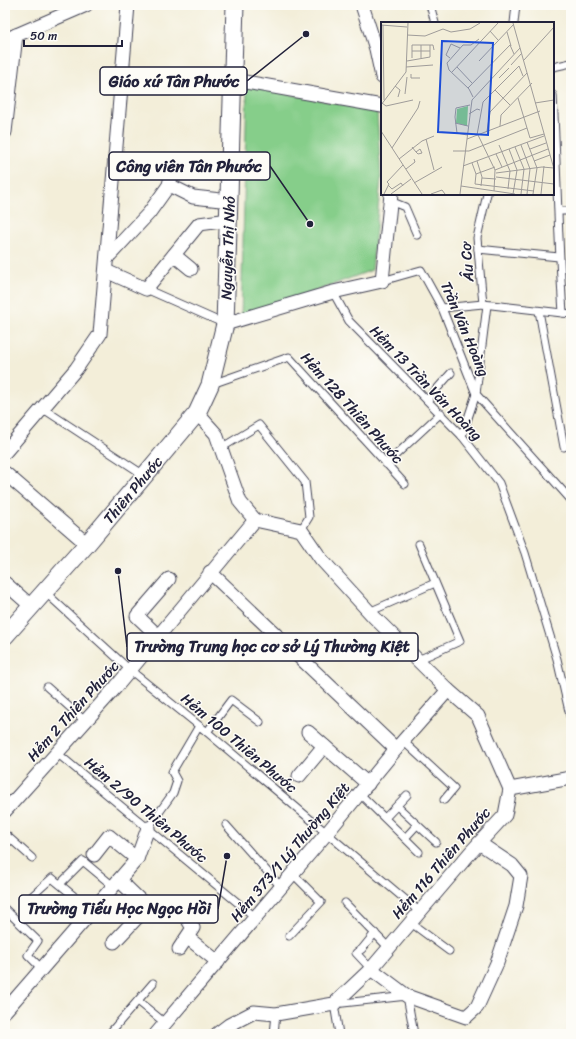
<svg xmlns="http://www.w3.org/2000/svg" width="576" height="1039" viewBox="0 0 576 1039" font-family="Sriracha,sans-serif">
	<style>
		.green { fill: #86ce8a; stroke: #547862 }
		.lines { fill: none; stroke-linecap: round; stroke-linejoin: round }
		.service-casing { stroke: #414153; stroke-width: 9 }
		.minor-casing { stroke: #414153; stroke-width: 15 }
		.tertiary-casing { stroke: #414153; stroke-width: 19 }
		.service { stroke: #fff; stroke-width: 7 }
		.minor { stroke: #fff; stroke-width: 13 }
		.tertiary { stroke: #fff; stroke-width: 17 }
		.labels { text-anchor: middle; stroke-width: 3; stroke-linejoin: round; paint-order: stroke }
		.street-label { font-size: 15px; fill: #22223b; stroke: #fdfcf7 }
		.inset-road { fill: none; stroke: #9f9c9a; stroke-width: 1 }
		.view { fill: #1d4ed8; fill-opacity: 0.15; stroke: #1d4ed8; stroke-width: 2 }
		.inset-edge { fill: none; stroke: #22223b; stroke-width: 2 }
		.leader { fill: none; stroke: #22223b; stroke-width: 1.5 }
		.callout-dot { fill: #22223b; stroke: #fdfcf7; stroke-width: 1.5 }
		.callout { fill: #fdfcf7; stroke: #22223b; stroke-width: 1.5 }
		.callout-label { font-size: 16px; text-anchor: middle; font-weight: bold; fill: #22223b }
	</style>
	<rect width="100%" height="100%" fill="#fdfcf7"/>
	<filter id="ink" filterUnits="userSpaceOnUse"><feTurbulence type="fractalNoise" baseFrequency=".025" numOctaves="2"/><feDisplacementMap in="SourceGraphic" scale="8" xChannelSelector="R" yChannelSelector="G"/><feConvolveMatrix kernelMatrix="1 2 1 2 8 2 1 2 1" color-interpolation-filters="sRGB"/></filter>
	<filter id="wash" filterUnits="userSpaceOnUse"><feTurbulence type="fractalNoise" baseFrequency=".012" numOctaves="4" result="noise"/><feDisplacementMap in="SourceGraphic" scale="16" xChannelSelector="R" yChannelSelector="G"/><feGaussianBlur stdDeviation="0.9" result="paint"/><feColorMatrix in="noise" values="0 0 0 0 0 0 0 0 0 0 0 0 0 0 0 0 0 1.4 0 .05"/><feComposite in="paint" operator="in"/></filter>
	<g filter="url(#wash)">
		<rect width="100%" height="100%" fill="#f3eed9"/>
		<path class="green" d="M 247,86 L 377,111 L 381,179 L 372,270 L 241,319 Z"/>
	</g>
	<g filter="url(#ink)">
		<g class="lines">
			<defs>
				<g id="service">
					<path d="M 430,5 L 435,23"/>
					<path d="M 514,23 L 516,5"/>
					<path d="M 553,67 L 571,63"/>
					<path d="M 553,95 C 557,168 558,240 563,313"/>
					<path d="M 390,201 L 405,207 L 417,235"/>
					<path d="M 559,211 L 571,211"/>
					<path d="M 478,249 L 559,257"/>
					<path d="M 382,281 L 421,270 L 442,308 L 476,394 L 571,500"/>
					<path d="M 146,289 L 225,324"/>
					<path d="M 333,292 L 349,321 L 462,436 L 499,483 L 525,553 L 557,659 L 571,720"/>
					<path d="M 483,304 L 477,238 L 487,194"/>
					<path d="M 442,308 L 483,304 L 571,314"/>
					<path d="M 539,311 L 564,447"/>
					<path d="M 212,384 L 289,357 L 405,484"/>
					<path d="M 427,400 L 451,373"/>
					<path d="M 42,408 L 144,475"/>
					<path d="M 462,436 L 476,394 L 487,305"/>
					<path d="M 221,448 L 259,425 L 305,482 L 309,517 L 301,530"/>
					<path d="M 386,464 L 441,413"/>
					<path d="M 45,592 L 130,670 L 207,732 L 420,912"/>
					<path d="M 369,612 L 435,583"/>
					<path d="M 418,660 L 460,641 L 419,544"/>
					<path d="M 47,687 L 85,721"/>
					<path d="M 207,732 L 231,700 L 260,722"/>
					<path d="M 403,741 L 454,788 L 444,800"/>
					<path d="M 57,753 L 255,917"/>
					<path d="M 360,794 L 419,852"/>
					<path d="M 397,806 L 436,842"/>
					<path d="M 385,818 L 407,795"/>
					<path d="M 226,825 L 281,887"/>
					<path d="M 148,828 L 173,793 L 177,781 L 172,772 L 199,726"/>
					<path d="M 5,834 L 32,858"/>
					<path d="M 405,838 L 417,825"/>
					<path d="M 60,884 L 83,861 L 113,886"/>
					<path d="M 32,896 L 52,878 L 92,911"/>
					<path d="M 345,903 L 389,948"/>
					<path d="M 5,909 L 38,941 L 28,955 L 42,969"/>
					<path d="M 411,923 L 449,951"/>
					<path d="M 289,936 L 321,902 L 292,873"/>
					<path d="M 371,969 L 356,953 L 362,949 L 375,933"/>
					<path d="M 138,1001 L 165,1023"/>
					<path d="M 109,1034 L 153,983"/>
					<path d="M 274,1034 L 276,1014"/>
					<path d="M 339,1034 L 334,1004 L 407,996 L 414,1034"/>
				</g>
				<g id="minor">
					<path d="M 362,5 L 376,49 L 382,77"/>
					<path d="M 5,40 L 86,5"/>
					<path d="M 234,80 L 382,106"/>
					<path d="M 5,132 L 16,35"/>
					<path d="M 169,185 L 193,197 L 230,201"/>
					<path d="M 174,255 L 191,269"/>
					<path d="M 107,258 L 149,213 L 169,185 L 174,163"/>
					<path d="M 106,271 L 146,289 L 199,224 L 229,220"/>
					<path d="M 225,324 L 333,292 L 382,281 L 391,194"/>
					<path d="M 197,413 L 216,434 L 240,502 L 255,520 L 301,530 L 321,559 L 374,617 L 448,690 L 478,716 L 510,789 L 505,815 L 470,853 L 371,969 L 334,1004 L 276,1014 L 254,1012 L 229,1025 L 217,1034"/>
					<path d="M 5,452 L 76,369 L 100,334 L 128,5"/>
					<path d="M 5,473 L 87,544"/>
					<path d="M 210,572 L 396,749"/>
					<path d="M 5,583 L 31,606"/>
					<path d="M 158,636 L 137,616 L 169,579"/>
					<path d="M 308,732 L 368,784"/>
					<path d="M 299,776 L 324,746"/>
					<path d="M 510,789 L 571,778"/>
					<path d="M 5,811 L 116,687 L 255,520"/>
					<path d="M 94,855 L 109,836 L 137,859"/>
					<path d="M 188,938 L 218,962"/>
					<path d="M 114,942 L 147,907 L 119,880"/>
					<path d="M 179,949 L 193,928 L 188,920"/>
					<path d="M 371,969 L 407,996 L 466,1017 L 477,1007 L 497,963 L 516,906 L 521,876 L 512,865 L 479,843"/>
					<path d="M 5,1011 L 137,859 L 148,828"/>
					<path d="M 156,1034 L 327,833 L 396,749 L 448,690"/>
				</g>
				<path id="tertiary" d="M 5,636 L 87,544 L 197,413 L 210,385 L 225,324 L 235,5"/>
			</defs>
			<use href="#service" class="service-casing"/>
			<use href="#minor" class="minor-casing"/>
			<use href="#tertiary" class="tertiary-casing"/>
			<use href="#service" class="service"/>
			<use href="#minor" class="minor"/>
			<use href="#tertiary" class="tertiary"/>
		</g>
	</g>
	<g class="labels">
		<g class="street-label">
			<text transform="translate(228 248) rotate(-88)" y="5">Nguyễn Thị Nhỏ</text>
			<text transform="translate(467 262) rotate(-94)" y="5">Âu Cơ</text>
			<text transform="translate(465 329) rotate(67)" y="5">Trần Văn Hoàng</text>
			<text transform="translate(426 383) rotate(46)" y="5">Hẻm 13 Trần Văn Hoàng</text>
			<text transform="translate(352 408) rotate(48)" y="5">Hẻm 128 Thiên Phước</text>
			<text transform="translate(133 490) rotate(-50)" y="5">Thiên Phước</text>
			<text transform="translate(73 711) rotate(-48)" y="5">Hẻm 2 Thiên Phước</text>
			<text transform="translate(239 743) rotate(40)" y="5">Hẻm 100 Thiên Phước</text>
			<text transform="translate(146 810) rotate(40)" y="5">Hẻm 2/90 Thiên Phước</text>
			<text transform="translate(290 852) rotate(-50)" y="5">Hẻm 373/1 Lý Thường Kiệt</text>
			<text transform="translate(441 863) rotate(-49)" y="5">Hẻm 116 Thiên Phước</text>
		</g>
	</g>
	<g transform="translate(381 22)">
		<rect width="173" height="173" fill="#f3eed9"/>
		<path d="M 87,84 L 86,104 L 75,101 L 76,87 Z" fill="#86ce8a"/>
		<path class="inset-road" d="M 132,1 L 173,147M 0,3 L 26,5M 2,3 L 3,78M 109,9 L 117,18M 126,10 L 130,24M 26,13 L 44,14 L 62,7 L 70,10 L 89,7 L 99,1M 31,29 L 49,29M 31,36 L 31,23 L 52,23 L 53,28M 40,36 L 40,23M 69,36 L 65,33 L 70,22 L 79,26M 143,38 L 173,5M 26,39 L 49,35 L 49,23M 98,39 L 133,2M 66,41 L 68,48 L 88,67 L 92,75M 66,41 L 82,23 L 90,23 L 98,17M 130,43 L 140,32M 25,45 L 52,43M 76,45 L 91,61M 71,50 L 117,1M 30,52 L 30,56 L 39,56M 118,56 L 128,46M 14,64 L 19,68 L 17,75M 87,66 L 129,23 L 133,32M 114,68 L 129,83M 24,72 L 26,55M 137,76 L 146,106M 1,81 L 5,84 L 32,78M 154,81 L 173,78M 0,83 L 25,50 L 27,1M 88,92 L 96,87 L 99,88M 74,101 L 87,104M 119,104 L 120,93 L 151,61M 0,109 L 41,172M 106,109 L 109,90 L 146,51M 86,113 L 76,111 L 74,95 L 75,86 L 89,83M 96,113 L 102,80 L 138,44 L 142,54M 97,113 L 114,148 L 113,169M 45,117 L 53,148M 86,117 L 159,89M 146,120 L 156,146 L 152,172M 118,123 L 129,149 L 127,167M 140,123 L 149,147 L 146,172M 31,125 L 35,130 L 37,132 L 41,131 L 39,127 L 35,130M 134,125 L 143,147 L 140,172M 11,126 L 37,86 L 39,79M 128,127 L 136,148 L 132,172M 149,127 L 165,121M 72,129 L 88,129 L 146,106 L 149,116 L 163,112M 115,132 L 121,145M 18,137 L 41,119 L 53,114M 96,139 L 101,155 L 100,164M 153,139 L 169,133M 91,141 L 95,152 L 94,162M 82,144 L 163,114M 25,147 L 34,140 L 33,137M 114,148 L 167,127M 115,151 L 161,145 L 173,146M 95,152 L 114,145M 115,155 L 173,162M 101,156 L 115,157M 33,161 L 61,145M 94,162 L 153,169M 7,163 L 11,167 L 20,161 L 22,164M 80,164 L 91,78 L 139,26M 3,172 L 8,162 L 6,160 L 22,143M 10,172 L 30,157M 50,172 L 61,168 L 64,172M 79,172 L 80,164 L 134,172M 160,172 L 163,144"/>
		<path class="view" d="M 61,19 L 112,21 L 107,113 L 57,110 Z"/>
		<rect width="173" height="173" class="inset-edge"/>
	</g>
	<path class="leader" d="M306 34L247 81M310 224L270 166M118 571L127 647M227 856L218 909"/>
	<g class="callout-dot">
		<circle cx="306" cy="34" r="4"/>
		<circle cx="310" cy="224" r="4"/>
		<circle cx="118" cy="571" r="4"/>
		<circle cx="227" cy="856" r="4"/>
	</g>
	<g class="callout">
		<rect x="100" y="67" width="147" height="28" rx="4"/>
		<rect x="109" y="152" width="161" height="28" rx="4"/>
		<rect x="127" y="633" width="291" height="28" rx="4"/>
		<rect x="19" y="895" width="199" height="28" rx="4"/>
	</g>
	<g class="callout-label">
		<text x="174" y="87">Giáo xứ Tân Phước</text>
		<text x="189" y="172">Công viên Tân Phước</text>
		<text x="272" y="652">Trường Trung học cơ sở Lý Thường Kiệt</text>
		<text x="119" y="914">Trường Tiểu Học Ngọc Hồi</text>
	</g>
	<rect width="576" height="1039" fill="none" stroke="#fdfcf7" stroke-width="20"/>
	<path d="M24 40v6h98v-6" fill="none" stroke="#22223b" stroke-width="2"/>
	<text x="30" y="40" font-size="12" fill="#22223b" stroke="#fdfcf7" stroke-width="3" paint-order="stroke">50 m</text>
</svg>
